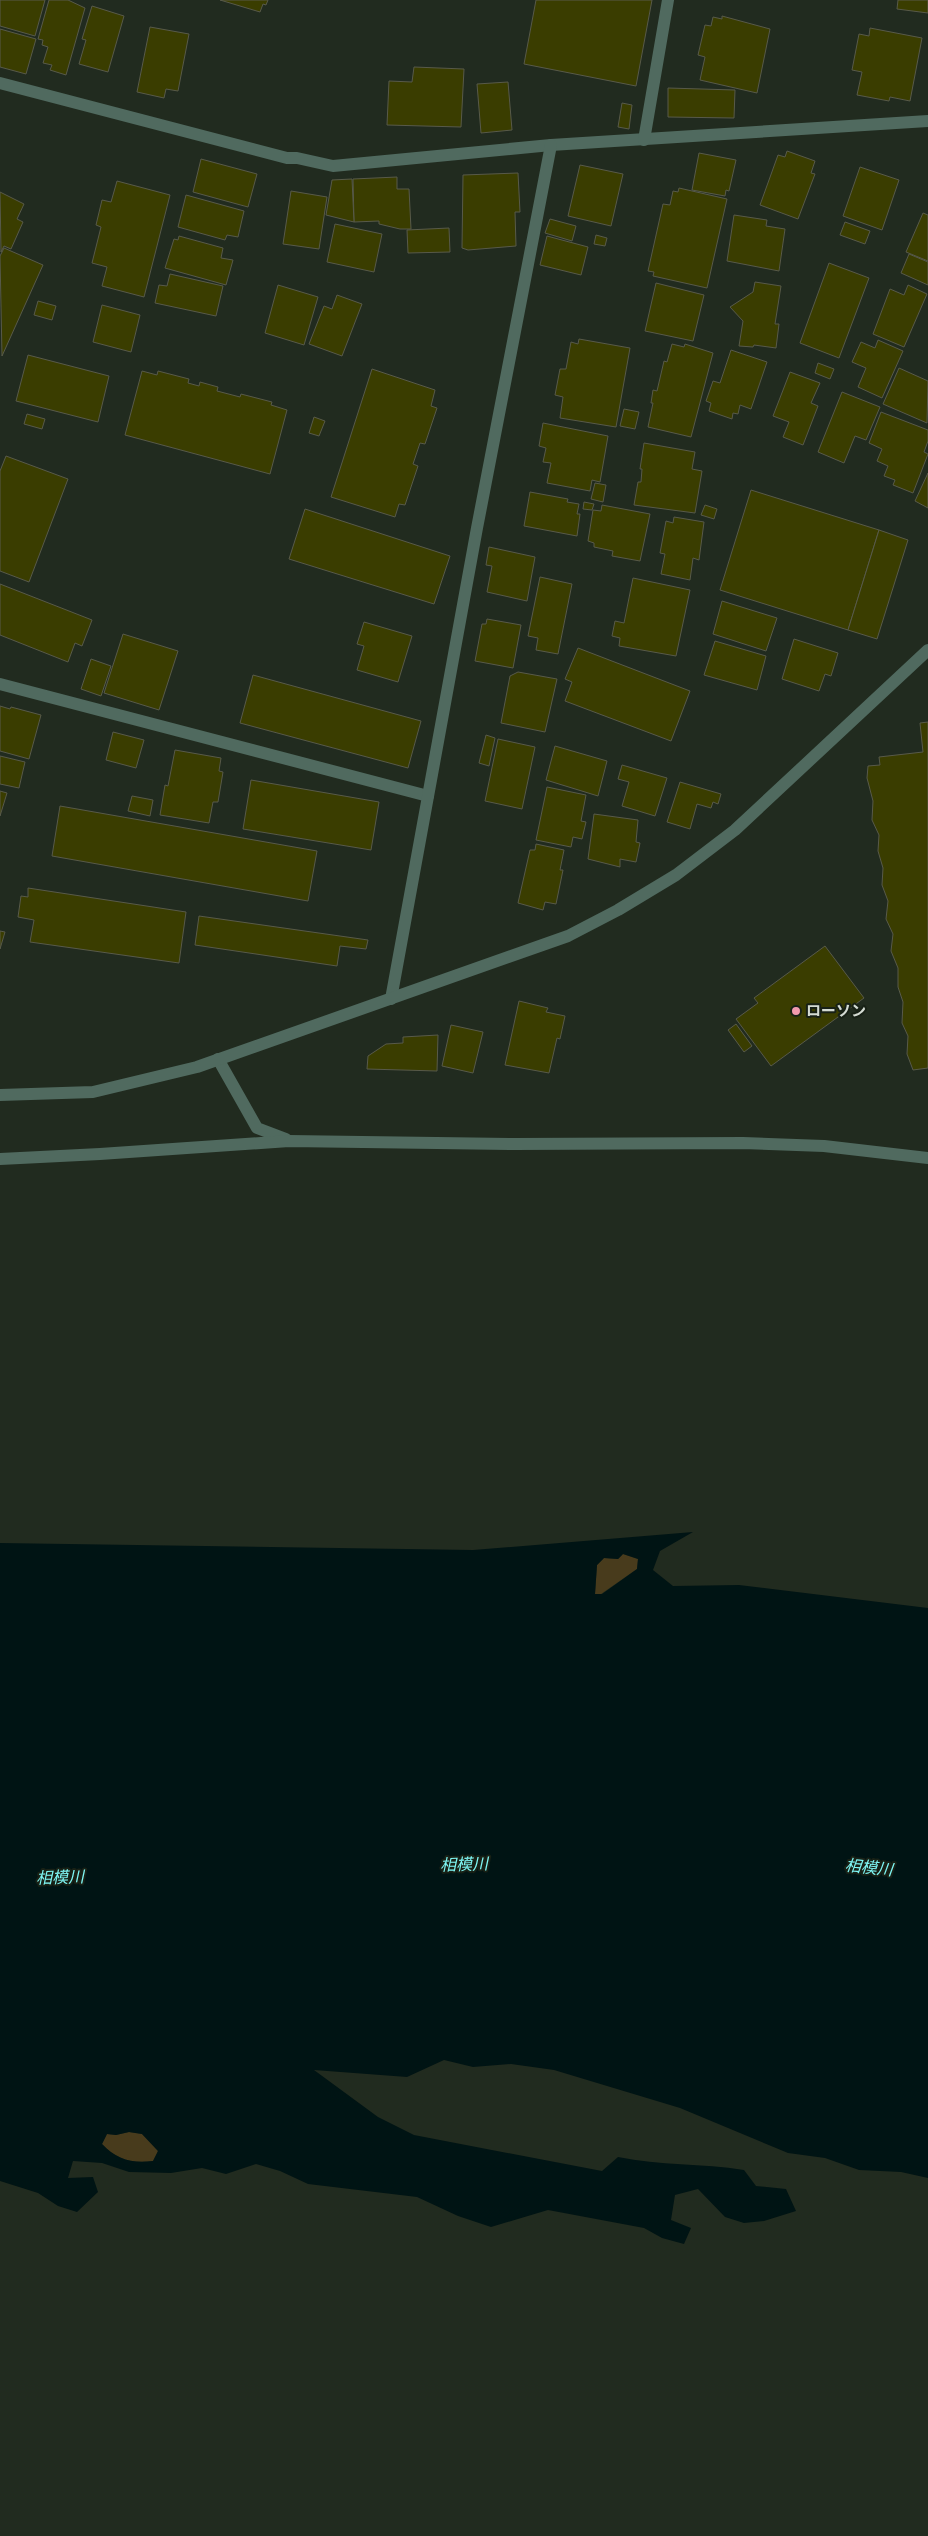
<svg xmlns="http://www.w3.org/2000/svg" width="928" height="2536" viewBox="0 0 928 2536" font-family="Ubuntu,'Noto Sans JP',sans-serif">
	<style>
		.green { fill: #483b1c }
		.water { fill: #001414; fill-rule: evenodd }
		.building { fill: #3a3d00; stroke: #585a4a }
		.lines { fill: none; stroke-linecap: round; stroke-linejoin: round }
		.minor { stroke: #506a5f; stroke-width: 12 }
		.tertiary { stroke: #506a5f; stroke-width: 12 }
		.poi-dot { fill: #f29aae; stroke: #182116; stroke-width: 2 }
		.labels { text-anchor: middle; stroke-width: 4; stroke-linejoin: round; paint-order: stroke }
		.poi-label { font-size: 15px; font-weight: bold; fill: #d4dbd3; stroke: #182116; text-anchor: start }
		.water-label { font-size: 16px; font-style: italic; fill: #7ff8f6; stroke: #182116 }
	</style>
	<rect width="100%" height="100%" fill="#212b1f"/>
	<g class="green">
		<path d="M 623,1554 L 638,1559 L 637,1569 L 601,1594 L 595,1594 L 597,1565 L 604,1558 L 618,1559 Z"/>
		<path d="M 129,2132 L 142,2134 L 158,2151 L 153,2161 C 132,2164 116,2159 102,2144 L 107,2134 L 116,2135 Z"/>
	</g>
	<path class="water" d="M 693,1532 L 660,1551 L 653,1570 L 673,1586 L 739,1585 L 928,1608 L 928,2178 L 901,2172 L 859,2170 L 825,2158 L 788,2153 L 680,2108 L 554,2070 L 511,2064 L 473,2067 L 444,2060 L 407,2077 L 314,2070 L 378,2117 L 414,2135 L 602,2171 L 618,2157 C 660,2166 702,2163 744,2170 L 756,2186 L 786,2189 L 796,2211 L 764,2221 L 744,2223 L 725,2217 L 698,2189 L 675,2195 L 671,2220 L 691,2228 L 684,2244 L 662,2238 L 644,2228 L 548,2210 L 491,2227 L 458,2216 L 417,2197 L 308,2184 L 280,2171 L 256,2164 L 226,2174 L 202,2168 L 171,2173 L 129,2172 L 102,2163 L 73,2161 L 68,2178 L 93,2177 L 98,2192 L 77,2212 L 58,2206 L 38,2193 L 0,2181 L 0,1543 L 473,1550 ZM 623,1554 L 638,1559 L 637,1569 L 602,1594 L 595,1594 L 597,1565 L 604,1558 L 618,1559 ZM 129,2132 L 142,2134 L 158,2151 L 153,2161 C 132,2164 116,2159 102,2144 L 107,2134 L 116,2135 Z"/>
	<g class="building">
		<path d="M 0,0 L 45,0 L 35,36 L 0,26 Z"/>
		<path d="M 49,0 L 68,0 L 85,8 L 66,75 L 50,70 L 52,65 L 43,63 L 48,47 L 42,45 L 43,40 L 38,39 Z"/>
		<path d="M 220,0 L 268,0 L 266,5 L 263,4 L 260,12 Z"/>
		<path d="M 536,0 L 652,0 L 636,86 L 524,64 Z"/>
		<path d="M 898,0 L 928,0 L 928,13 L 897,9 Z"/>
		<path d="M 92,6 L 124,16 L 108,72 L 79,64 L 86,40 L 82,39 Z"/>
		<path d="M 722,16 L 770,29 L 757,93 L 700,80 L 705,57 L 698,55 L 705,25 L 711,26 L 713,17 L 722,19 Z"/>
		<path d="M 150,27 L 189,34 L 178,91 L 166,89 L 164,98 L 137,92 Z"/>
		<path d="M 870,28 L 922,38 L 910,101 L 890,97 L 889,101 L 857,95 L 862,72 L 852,70 L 859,34 L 869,36 Z"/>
		<path d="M 0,29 L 36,39 L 26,74 L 0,67 Z"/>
		<path d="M 414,67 L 464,69 L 461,127 L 387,125 L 389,81 L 412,82 Z"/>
		<path d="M 508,82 L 512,130 L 481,133 L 477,84 Z"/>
		<path d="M 668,88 L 735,90 L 734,118 L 668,117 Z"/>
		<path d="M 622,103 L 632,105 L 629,129 L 618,127 Z"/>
		<path d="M 787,151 L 815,161 L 811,173 L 815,174 L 798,219 L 760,205 L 778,155 L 785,157 Z"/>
		<path d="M 699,153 L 736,160 L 729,191 L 726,190 L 725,196 L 692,190 Z"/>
		<path d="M 201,159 L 257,174 L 248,207 L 193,192 Z"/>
		<path d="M 580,165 L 623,174 L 611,226 L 568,216 Z"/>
		<path d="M 860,167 L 899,180 L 882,230 L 843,216 Z"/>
		<path d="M 518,173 L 520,212 L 515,212 L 516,246 L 468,250 L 462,248 L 463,175 Z"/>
		<path d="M 397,177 L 397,189 L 409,189 L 411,229 L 400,229 L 379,224 L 379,221 L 354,222 L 353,179 Z"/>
		<path d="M 352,179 L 354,222 L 326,215 L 332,180 Z"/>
		<path d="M 117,181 L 170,195 L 144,297 L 102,286 L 107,267 L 92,263 L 101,227 L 96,225 L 102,200 L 111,202 Z"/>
		<path d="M 679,188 L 727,199 L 707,288 L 653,276 L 654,272 L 648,271 L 663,204 L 670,205 L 673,191 L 678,192 Z"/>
		<path d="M 291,191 L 327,197 L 319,249 L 283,244 Z"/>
		<path d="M 0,192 L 24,204 L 17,219 L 23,222 L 11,249 L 4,246 L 1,252 Z"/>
		<path d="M 186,195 L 244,211 L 238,237 L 227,235 L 225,240 L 178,227 Z"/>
		<path d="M 923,213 L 928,215 L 928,261 L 906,252 Z"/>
		<path d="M 734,215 L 767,220 L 766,226 L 785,229 L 779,271 L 727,261 Z"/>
		<path d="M 550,219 L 576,226 L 572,241 L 545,233 Z"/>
		<path d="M 845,222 L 870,231 L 865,244 L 840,235 Z"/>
		<path d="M 335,224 L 382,234 L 374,272 L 327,262 Z"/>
		<path d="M 449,228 L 450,252 L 408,253 L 407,230 Z"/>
		<path d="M 596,235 L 607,238 L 605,246 L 594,244 Z"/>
		<path d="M 179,236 L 223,248 L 221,258 L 233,260 L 226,285 L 165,268 L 174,239 L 178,240 Z"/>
		<path d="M 547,236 L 588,247 L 581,275 L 540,265 Z"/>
		<path d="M 4,248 L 43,265 L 2,356 L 0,256 Z"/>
		<path d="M 909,254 L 928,262 L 928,285 L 901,273 Z"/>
		<path d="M 829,263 L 869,278 L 839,358 L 800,343 Z"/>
		<path d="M 170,274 L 223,286 L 216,316 L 155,303 L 159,285 L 167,286 Z"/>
		<path d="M 755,282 L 781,286 L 775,324 L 779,324 L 776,348 L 754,345 L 753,347 L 739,346 L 743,321 L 730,307 L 753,292 Z"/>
		<path d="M 656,283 L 704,295 L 693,341 L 645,331 Z"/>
		<path d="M 278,285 L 318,297 L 304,345 L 265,333 Z"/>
		<path d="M 908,285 L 927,294 L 904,347 L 873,334 L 890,289 L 904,295 Z"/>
		<path d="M 337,295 L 362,304 L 342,356 L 309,344 L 324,306 L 332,309 Z"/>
		<path d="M 38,301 L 56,306 L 52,320 L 34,315 Z"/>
		<path d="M 102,305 L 140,315 L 131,352 L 93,342 Z"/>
		<path d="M 579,339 L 630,348 L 616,427 L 560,418 L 563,397 L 555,395 L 560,369 L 566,369 L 571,342 L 578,344 Z"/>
		<path d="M 878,340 L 903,351 L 882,398 L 858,387 L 866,368 L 852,362 L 861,342 L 875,348 Z"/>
		<path d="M 672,344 L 684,347 L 685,344 L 713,353 L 691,437 L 648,427 L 653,403 L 651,403 L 653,390 L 657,391 L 664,361 L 667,362 Z"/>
		<path d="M 731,350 L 767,362 L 751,409 L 740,405 L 738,414 L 733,413 L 732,419 L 709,411 L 711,403 L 706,401 L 713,381 L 720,383 Z"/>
		<path d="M 28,355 L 109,376 L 98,422 L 16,401 Z"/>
		<path d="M 818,363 L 834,369 L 830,379 L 815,373 Z"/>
		<path d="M 899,368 L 928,381 L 927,423 L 883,404 Z"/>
		<path d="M 372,369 L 435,390 L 431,406 L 437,408 L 425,444 L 420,443 L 413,464 L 418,466 L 405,505 L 399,504 L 395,517 L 331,497 Z"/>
		<path d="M 142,371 L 157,375 L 158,371 L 189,379 L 188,383 L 199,386 L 200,382 L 218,387 L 217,391 L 240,397 L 241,394 L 272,402 L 271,405 L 287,410 L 270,474 L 125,435 Z"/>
		<path d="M 790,372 L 820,383 L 811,403 L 818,406 L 803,445 L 783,437 L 789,422 L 773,416 Z"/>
		<path d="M 842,392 L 880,407 L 866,440 L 855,436 L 844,463 L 818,452 Z"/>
		<path d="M 624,409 L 639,412 L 635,429 L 620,426 Z"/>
		<path d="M 881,412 L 928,430 L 928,441 L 924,452 L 928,454 L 913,493 L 893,485 L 895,480 L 884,476 L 888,466 L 877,461 L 882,449 L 869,443 Z"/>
		<path d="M 27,414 L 45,419 L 42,429 L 24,424 Z"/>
		<path d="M 314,417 L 325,421 L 319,436 L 309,433 Z"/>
		<path d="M 543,423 L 608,436 L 600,482 L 592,480 L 590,491 L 547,483 L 551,463 L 543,462 L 546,448 L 539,446 Z"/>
		<path d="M 644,443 L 695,452 L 692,469 L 702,471 L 695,513 L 634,505 L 638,482 L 641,482 L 642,469 L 640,469 Z"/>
		<path d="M 6,456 L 68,479 L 29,582 L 0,571 L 0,471 Z"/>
		<path d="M 928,473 L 928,508 L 915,501 Z"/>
		<path d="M 595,483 L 606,485 L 603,502 L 591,499 Z"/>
		<path d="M 751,490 L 879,530 L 848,630 L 720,590 Z"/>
		<path d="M 530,492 L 568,499 L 567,502 L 579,504 L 577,514 L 580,514 L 577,536 L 524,526 Z"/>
		<path d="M 584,502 L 594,504 L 592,510 L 583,509 Z"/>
		<path d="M 602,505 L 650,514 L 640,561 L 612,556 L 613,551 L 594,547 L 594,543 L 588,541 L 593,510 L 601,511 Z"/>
		<path d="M 705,505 L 717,509 L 714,519 L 701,515 Z"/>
		<path d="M 305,509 L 450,556 L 434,604 L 289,559 Z"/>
		<path d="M 674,517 L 704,522 L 699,560 L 693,558 L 690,580 L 661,574 L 665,554 L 660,553 L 666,521 L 673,523 Z"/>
		<path d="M 879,530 L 908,540 L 877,639 L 848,630 Z"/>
		<path d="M 489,547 L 535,557 L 527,601 L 487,592 L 492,566 L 486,565 Z"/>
		<path d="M 540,577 L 572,584 L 558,654 L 536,650 L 538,638 L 528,636 Z"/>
		<path d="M 633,578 L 690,590 L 676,656 L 619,646 L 620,638 L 612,636 L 615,621 L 624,623 Z"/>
		<path d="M 0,584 L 92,620 L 82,646 L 75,643 L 68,662 L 0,635 Z"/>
		<path d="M 722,601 L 777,618 L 766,651 L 713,634 Z"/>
		<path d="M 487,619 L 521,625 L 513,668 L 475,661 L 482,624 L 486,624 Z"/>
		<path d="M 364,622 L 412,636 L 398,682 L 357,670 L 364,646 L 357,644 Z"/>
		<path d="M 123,634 L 178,651 L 159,710 L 104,693 Z"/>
		<path d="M 794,639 L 838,653 L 831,676 L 825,674 L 819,691 L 782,679 Z"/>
		<path d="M 715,641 L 766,656 L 757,690 L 704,675 Z"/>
		<path d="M 578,648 L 690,691 L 671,741 L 565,701 L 572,682 L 565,679 Z"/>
		<path d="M 91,659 L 111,666 L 101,696 L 81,689 Z"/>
		<path d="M 518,672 L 557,679 L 545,732 L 501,723 L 510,676 Z"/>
		<path d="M 253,675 L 421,721 L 408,768 L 240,723 Z"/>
		<path d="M 0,706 L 10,709 L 11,707 L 41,715 L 29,759 L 0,751 Z"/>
		<path d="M 928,722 L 928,1068 L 913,1070 L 907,1054 L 908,1036 L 902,1023 L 903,1002 L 898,987 L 898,968 L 891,951 L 893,934 L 886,919 L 888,901 L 882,885 L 883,868 L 878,851 L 879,835 L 872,820 L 873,801 L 867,778 L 868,766 L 880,765 L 879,757 L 923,752 L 920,723 Z"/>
		<path d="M 113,732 L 144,740 L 136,768 L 106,760 Z"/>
		<path d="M 486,735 L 495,738 L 489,766 L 479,763 Z"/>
		<path d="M 498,739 L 535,747 L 522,809 L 485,801 Z"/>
		<path d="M 555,746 L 607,761 L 598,796 L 546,780 Z"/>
		<path d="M 175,750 L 221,758 L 219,771 L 223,772 L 218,802 L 213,802 L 209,823 L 160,815 L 165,785 L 168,786 Z"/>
		<path d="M 0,756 L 25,762 L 19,788 L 0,784 Z"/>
		<path d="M 622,765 L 667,778 L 655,816 L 622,806 L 629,782 L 618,779 Z"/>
		<path d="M 251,780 L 379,802 L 371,850 L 243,829 Z"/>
		<path d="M 680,782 L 721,794 L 718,804 L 713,802 L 711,808 L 697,804 L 690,829 L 667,822 Z"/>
		<path d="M 547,787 L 586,795 L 581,821 L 586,822 L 582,839 L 573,837 L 571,847 L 536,840 Z"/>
		<path d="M 0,791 L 7,793 L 0,816 Z"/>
		<path d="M 132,796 L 153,800 L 150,816 L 128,811 Z"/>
		<path d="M 60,806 L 317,851 L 308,901 L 52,856 Z"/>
		<path d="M 594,814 L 638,820 L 636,842 L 640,843 L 636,862 L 620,859 L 620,867 L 588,859 Z"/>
		<path d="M 536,844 L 564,850 L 560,870 L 563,870 L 556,904 L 545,902 L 543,910 L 518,903 L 530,850 L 535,850 Z"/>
		<path d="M 28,888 L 186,912 L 179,963 L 30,942 L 34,920 L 18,917 L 21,896 L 28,897 Z"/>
		<path d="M 199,916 L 368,940 L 366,949 L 340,946 L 337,966 L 195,945 Z"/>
		<path d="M 0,931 L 5,932 L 0,949 Z"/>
		<path d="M 825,946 L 864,998 L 771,1066 L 736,1019 L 758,1003 L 754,998 Z"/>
		<path d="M 519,1001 L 548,1008 L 546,1012 L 565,1016 L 560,1039 L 557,1038 L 549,1073 L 505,1065 Z"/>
		<path d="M 736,1024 L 752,1046 L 744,1052 L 728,1030 Z"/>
		<path d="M 451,1025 L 483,1032 L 473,1073 L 442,1066 Z"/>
		<path d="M 438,1035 L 437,1071 L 367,1069 L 368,1056 L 386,1044 L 403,1043 L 403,1037 Z"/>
	</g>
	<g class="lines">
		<g class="minor">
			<path d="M 0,83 L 287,158 L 297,158 L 333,166 L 551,145 L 928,121"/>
			<path d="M 644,140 L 668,0"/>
			<path d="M 0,684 L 428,796"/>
			<path d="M 391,999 L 477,528 L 551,145"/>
			<path d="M 218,1059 L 257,1128 L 286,1139"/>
			<path d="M 0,1159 L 100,1154 L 289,1141 L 514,1144 L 743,1143 L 824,1146 L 928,1158"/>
		</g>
		<path class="tertiary" d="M 0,1095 L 93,1092 L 197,1067 L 568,936 L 618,910 L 676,875 L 735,830 L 928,650"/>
	</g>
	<circle class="poi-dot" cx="796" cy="1011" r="5"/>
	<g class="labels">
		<g class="poi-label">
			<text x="806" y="1016">ローソン</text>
		</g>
		<g class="water-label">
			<text transform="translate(464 1864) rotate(-2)" y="6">相模川</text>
			<text transform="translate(869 1867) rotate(6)" y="6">相模川</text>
			<text transform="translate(60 1877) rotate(-2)" y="6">相模川</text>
		</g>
	</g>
</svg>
